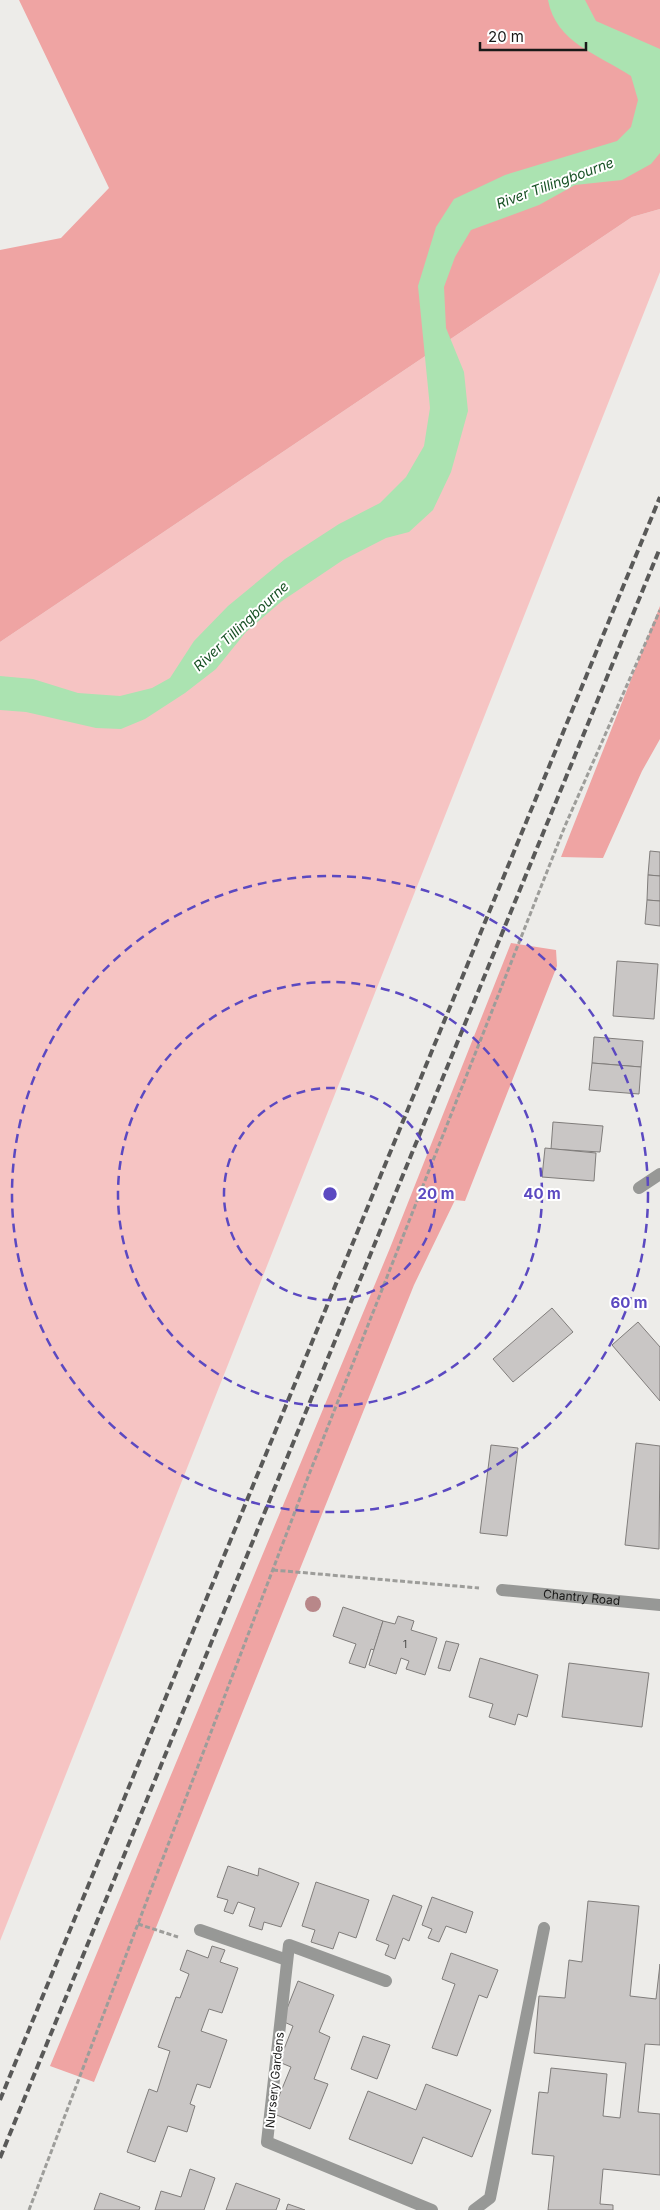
<svg xmlns="http://www.w3.org/2000/svg" width="660" height="2210" viewBox="0 0 660 2210" font-family="Inter,sans-serif">
	<style>
		.green { fill: #f6c4c3 }
		.forest { fill: #efa4a3 }
		.water { fill: #abe3b1 }
		.building { fill: #c9c6c5; stroke: #807d7b }
		.lines { fill: none; stroke-linecap: round; stroke-linejoin: round }
		.path { stroke: #9d9d9a; stroke-width: 3; stroke-dasharray: 5 2.5; stroke-linecap: butt }
		.minor { stroke: #979896; stroke-width: 12 }
		.rail { stroke: #595958; stroke-width: 4; stroke-dasharray: 8 4; stroke-linecap: butt }
		.tree { fill: #b88789 }
		.ring { fill: none; stroke: #5b49c1; stroke-width: 2.5; stroke-dasharray: 9 6 }
		.labels { text-anchor: middle; stroke-width: 4; stroke-linejoin: round; paint-order: stroke }
		.number-label { font-size: 10px; fill: #454443 }
		.street-label { font-size: 12px; fill: #191918; stroke: #fff }
		.water-label { font-size: 14px; font-style: italic; fill: #185225; stroke: #fff }
		.centre { fill: #5b49c1; stroke: #fff; stroke-width: 2.5 }
		.ring-label { font-size: 15px; text-anchor: middle; font-weight: bold; fill: #5b49c1; stroke: #fff; stroke-width: 4; stroke-linejoin: round; paint-order: stroke }
	</style>
	<rect width="100%" height="100%" fill="#edece9"/>
	<path class="green" d="M 660,209 L 660,272 L 0,1941 L 0,642 L 632,217 Z"/>
	<g class="forest">
		<path d="M 19,0 L 660,0 L 660,209 L 632,217 L 0,642 L 0,250 L 61,238 L 109,188 Z"/>
		<path d="M 660,606 L 660,739 L 642,771 L 603,858 L 561,857 Z"/>
		<path d="M 511,943 L 556,950 L 557,966 L 465,1201 L 455,1200 L 414,1285 L 94,2082 L 50,2066 L 390,1248 Z"/>
	</g>
	<path class="water" d="M 548,0 L 585,0 L 596,21 L 660,49 L 660,153 L 651,164 L 622,180 L 575,185 L 539,205 L 471,230 L 455,257 L 444,287 L 446,328 L 464,372 L 468,411 L 451,472 L 433,510 L 409,532 L 386,538 L 343,560 L 282,601 L 246,632 L 216,669 L 185,693 L 145,719 L 121,729 L 96,728 L 26,712 L 0,710 L 0,676 L 33,679 L 78,693 L 120,696 L 152,688 L 170,678 L 194,641 L 228,606 L 285,559 L 339,524 L 380,503 L 406,477 L 424,446 L 430,408 L 418,286 L 436,227 L 454,199 L 505,175 L 617,141 L 631,127 L 638,100 L 631,76 C 598,54 556,43 548,0 Z"/>
	<g class="building">
		<path d="M 650,851 L 660,852 L 660,876 L 648,875 Z"/>
		<path d="M 648,875 L 660,876 L 660,901 L 647,900 Z"/>
		<path d="M 647,900 L 660,901 L 660,926 L 645,924 Z"/>
		<path d="M 617,961 L 658,964 L 654,1019 L 613,1016 Z"/>
		<path d="M 594,1037 L 643,1041 L 641,1067 L 592,1063 Z"/>
		<path d="M 592,1063 L 641,1067 L 639,1094 L 589,1090 Z"/>
		<path d="M 553,1122 L 603,1126 L 600,1152 L 551,1149 Z"/>
		<path d="M 545,1148 L 596,1153 L 594,1181 L 542,1177 Z"/>
		<path d="M 552,1308 L 573,1332 L 513,1382 L 493,1359 Z"/>
		<path d="M 638,1322 L 660,1347 L 660,1401 L 612,1345 Z"/>
		<path d="M 636,1443 L 660,1446 L 659,1549 L 625,1545 Z"/>
		<path d="M 491,1445 L 518,1448 L 507,1536 L 480,1533 Z"/>
		<path d="M 343,1607 L 383,1621 L 374,1650 L 371,1649 L 365,1668 L 349,1663 L 356,1644 L 333,1636 Z"/>
		<path d="M 398,1616 L 414,1621 L 411,1630 L 437,1638 L 425,1675 L 406,1669 L 409,1661 L 401,1658 L 396,1674 L 369,1665 L 383,1621 L 395,1624 Z"/>
		<path d="M 446,1641 L 459,1644 L 450,1671 L 438,1668 Z"/>
		<path d="M 480,1658 L 538,1675 L 527,1717 L 518,1714 L 515,1725 L 489,1717 L 493,1704 L 469,1697 Z"/>
		<path d="M 569,1663 L 649,1673 L 642,1727 L 562,1717 Z"/>
		<path d="M 228,1866 L 258,1876 L 259,1868 L 299,1883 L 281,1927 L 264,1922 L 262,1930 L 249,1926 L 255,1908 L 238,1902 L 233,1914 L 224,1911 L 228,1900 L 217,1897 Z"/>
		<path d="M 316,1882 L 369,1900 L 356,1938 L 339,1932 L 333,1949 L 311,1942 L 315,1930 L 302,1926 Z"/>
		<path d="M 393,1895 L 422,1906 L 409,1941 L 403,1938 L 395,1959 L 385,1955 L 389,1945 L 376,1940 Z"/>
		<path d="M 432,1897 L 473,1912 L 466,1933 L 446,1926 L 439,1942 L 428,1938 L 432,1929 L 422,1925 Z"/>
		<path d="M 588,1901 L 639,1906 L 630,1996 L 656,1999 L 660,1964 L 660,2045 L 645,2044 L 638,2112 L 660,2114 L 660,2175 L 603,2169 L 600,2204 L 613,2205 L 613,2210 L 548,2210 L 554,2156 L 532,2154 L 539,2092 L 548,2093 L 551,2068 L 607,2074 L 603,2116 L 620,2118 L 626,2063 L 534,2053 L 539,1996 L 565,1998 L 569,1960 L 582,1962 Z"/>
		<path d="M 212,1946 L 225,1950 L 220,1962 L 238,1968 L 222,2013 L 209,2009 L 201,2031 L 227,2040 L 210,2088 L 197,2084 L 190,2104 L 195,2106 L 187,2132 L 168,2126 L 155,2162 L 127,2152 L 149,2089 L 157,2092 L 170,2051 L 158,2047 L 176,1997 L 180,1998 L 189,1974 L 180,1970 L 187,1950 L 208,1958 Z"/>
		<path d="M 451,1953 L 498,1970 L 487,1998 L 479,1995 L 457,2056 L 432,2048 L 455,1984 L 442,1979 Z"/>
		<path d="M 298,1981 L 334,1995 L 319,2032 L 330,2037 L 314,2079 L 328,2084 L 310,2129 L 272,2113 L 291,2067 L 279,2062 L 293,2026 L 282,2021 Z"/>
		<path d="M 363,2036 L 390,2045 L 377,2079 L 351,2069 Z"/>
		<path d="M 426,2084 L 491,2110 L 472,2157 L 423,2137 L 412,2164 L 349,2139 L 368,2091 L 416,2110 Z"/>
		<path d="M 190,2169 L 215,2178 L 204,2210 L 155,2210 L 161,2191 L 181,2197 Z"/>
		<path d="M 236,2183 L 280,2199 L 276,2210 L 226,2210 Z"/>
		<path d="M 100,2193 L 140,2207 L 139,2210 L 94,2210 Z"/>
		<path d="M 288,2204 L 305,2210 L 286,2210 Z"/>
	</g>
	<g class="lines">
		<g class="path">
			<path d="M 273,1570 L 479,1588"/>
			<path d="M 138,1924 L 178,1937"/>
			<path d="M 29,2210 L 310,1472 L 565,826 L 660,610"/>
		</g>
		<g class="minor">
			<path d="M 639,1188 L 660,1174"/>
			<path id="s1" d="M 502,1590 L 660,1605"/>
			<path d="M 200,1930 L 287,1960"/>
			<path d="M 386,1981 L 289,1945 L 267,2142 L 432,2210"/>
			<path d="M 474,2210 L 490,2198 L 544,1928"/>
		</g>
		<g class="rail">
			<path d="M 0,2100 L 660,497"/>
			<path d="M 0,2158 L 660,548"/>
		</g>
	</g>
	<circle class="tree" cx="313" cy="1604" r="8"/>
	<g class="ring">
		<circle cx="330" cy="1194" r="106"/>
		<circle cx="330" cy="1194" r="212"/>
		<circle cx="330" cy="1194" r="318"/>
	</g>
	<g class="labels">
		<g class="number-label">
			<text x="405" y="1648">1</text>
		</g>
		<g class="street-label">
			<text dy="4" stroke="none"><textPath href="#s1" startOffset="80">Chantry Road</textPath></text>
			<text transform="translate(275 2080) rotate(-84)" y="4">Nursery Gardens</text>
		</g>
		<g class="water-label">
			<text transform="translate(555 183) rotate(-20)" y="5">River Tillingbourne</text>
			<text transform="translate(241 626) rotate(-43)" y="5">River Tillingbourne</text>
		</g>
	</g>
	<circle cx="330" cy="1194" r="8" class="centre"/>
	<g class="ring-label">
		<text x="436" y="1199">20 m</text>
		<text x="542" y="1199">40 m</text>
		<text x="629" y="1308">60 m</text>
	</g>
	<path d="M480 42v8h106v-8" fill="none" stroke="#191918" stroke-width="2.5"/>
	<text x="488" y="42" font-size="15" fill="#191918" stroke="#ffffff" stroke-width="4" paint-order="stroke">20 m</text>
</svg>
